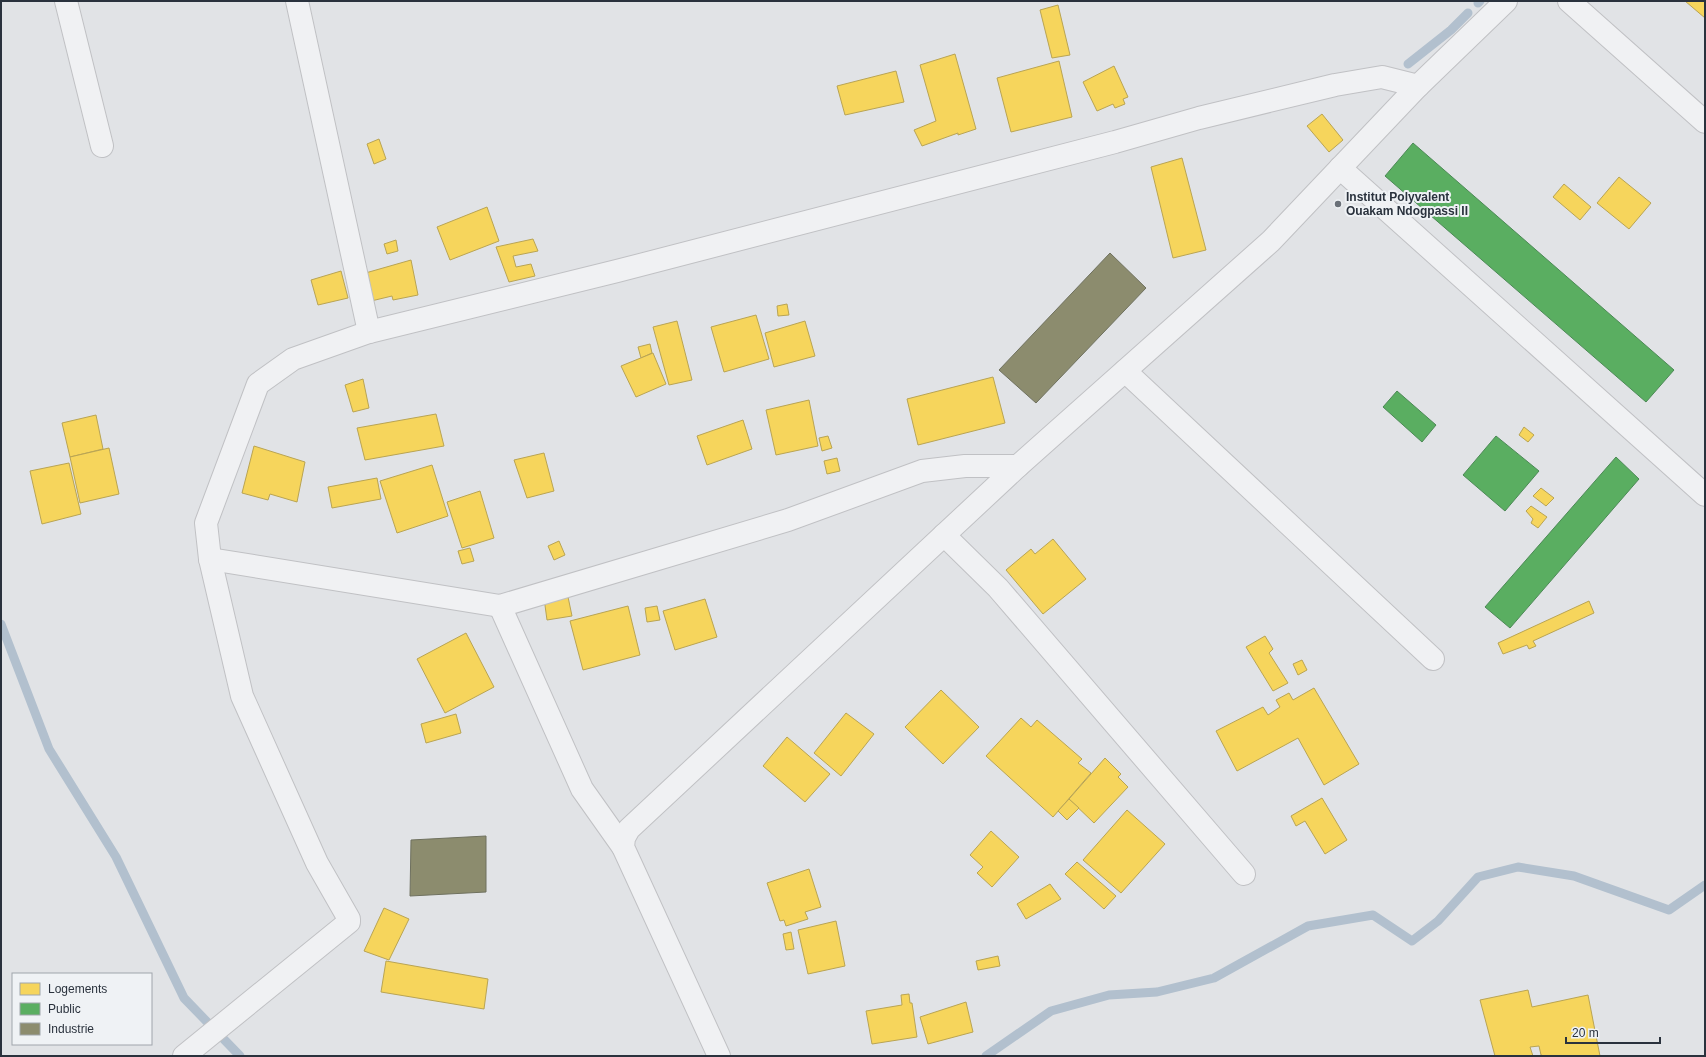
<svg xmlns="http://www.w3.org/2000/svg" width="1706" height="1057" viewBox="0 0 1706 1057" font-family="Arial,sans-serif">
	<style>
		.homes { fill: #f6d55c; stroke: #b9a453 }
		.public { fill: #5aae61; stroke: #4c8956 }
		.industry { fill: #8c8c6e; stroke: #6f715f }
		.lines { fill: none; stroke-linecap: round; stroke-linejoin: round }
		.stream { stroke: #b2c0ce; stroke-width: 9 }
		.minor-casing { stroke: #c0c1c4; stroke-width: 24 }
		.minor { stroke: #f0f1f3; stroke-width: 22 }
		.poi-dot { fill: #6a7078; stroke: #eff2f5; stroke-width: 1.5 }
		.labels { text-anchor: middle; stroke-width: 4; stroke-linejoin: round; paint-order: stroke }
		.poi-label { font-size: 12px; font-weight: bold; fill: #2a323d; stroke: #eff2f5; text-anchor: start }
	</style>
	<rect width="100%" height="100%" fill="#e1e3e6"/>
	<g class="homes">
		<path d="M 1685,1 L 1705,1 L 1705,18 Z"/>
		<path d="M 1058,5 L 1070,55 L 1052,58 L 1040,10 Z"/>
		<path d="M 955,54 L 976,129 L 958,135 L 958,133 L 922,146 L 914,130 L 936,121 L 920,65 Z"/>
		<path d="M 1059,61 L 1072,117 L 1011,132 L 997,78 Z"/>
		<path d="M 1114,66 L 1128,97 L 1123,99 L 1125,104 L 1115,108 L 1113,104 L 1097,111 L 1083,82 Z"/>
		<path d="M 896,71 L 904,102 L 845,115 L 837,86 Z"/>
		<path d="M 1322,114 L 1343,140 L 1329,152 L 1307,126 Z"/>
		<path d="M 379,139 L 386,159 L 374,164 L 367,144 Z"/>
		<path d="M 1182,158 L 1206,250 L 1173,258 L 1151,167 Z"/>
		<path d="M 1619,177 L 1651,203 L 1629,229 L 1597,203 Z"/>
		<path d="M 1564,184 L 1591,207 L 1580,220 L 1553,197 Z"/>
		<path d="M 487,207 L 499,241 L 450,260 L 437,227 Z"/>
		<path d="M 533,239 L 538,251 L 513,256 L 516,267 L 531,264 L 535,276 L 509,282 L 496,247 Z"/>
		<path d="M 396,240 L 398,251 L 387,254 L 384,244 Z"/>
		<path d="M 411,260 L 418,295 L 393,300 L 392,296 L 367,302 L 362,274 Z"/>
		<path d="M 341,271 L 348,298 L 318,305 L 311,280 Z"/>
		<path d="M 787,304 L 789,315 L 778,316 L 777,306 Z"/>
		<path d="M 756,315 L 769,359 L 724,372 L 711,327 Z"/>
		<path d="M 677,321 L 692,380 L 669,385 L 653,327 Z"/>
		<path d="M 805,321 L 815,356 L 774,367 L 765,333 Z"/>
		<path d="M 650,344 L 652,353 L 641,358 L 638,347 Z"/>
		<path d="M 653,353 L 666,384 L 636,397 L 621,366 Z"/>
		<path d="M 993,377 L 1005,423 L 918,445 L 907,399 Z"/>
		<path d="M 363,379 L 369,408 L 353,412 L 345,385 Z"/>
		<path d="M 809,400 L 818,446 L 776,455 L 766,410 Z"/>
		<path d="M 436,414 L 444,446 L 365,460 L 357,428 Z"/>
		<path d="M 96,415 L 103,449 L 70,457 L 62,423 Z"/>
		<path d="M 743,420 L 752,449 L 707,465 L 697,436 Z"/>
		<path d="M 1524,427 L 1534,435 L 1528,442 L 1519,435 Z"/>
		<path d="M 828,436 L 832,448 L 822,451 L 819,438 Z"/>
		<path d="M 254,446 L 305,462 L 297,502 L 270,494 L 268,500 L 242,493 Z"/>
		<path d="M 109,448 L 119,494 L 80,503 L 70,457 Z"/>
		<path d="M 544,453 L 554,491 L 527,498 L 514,460 Z"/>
		<path d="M 837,458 L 840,471 L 827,474 L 824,461 Z"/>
		<path d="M 69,463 L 81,514 L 42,524 L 30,471 Z"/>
		<path d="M 432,465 L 448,516 L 397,533 L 380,481 Z"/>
		<path d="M 377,478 L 381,499 L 332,508 L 328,487 Z"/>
		<path d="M 1541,488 L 1554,498 L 1546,506 L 1533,496 Z"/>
		<path d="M 480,491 L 494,538 L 462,548 L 447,502 Z"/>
		<path d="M 1531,506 L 1547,517 L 1538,528 L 1531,523 L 1533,519 L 1526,511 Z"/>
		<path d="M 1053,539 L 1086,579 L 1043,614 L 1006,570 L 1031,549 L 1035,554 Z"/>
		<path d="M 559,541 L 565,555 L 554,560 L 548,546 Z"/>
		<path d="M 470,548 L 474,561 L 462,564 L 458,551 Z"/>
		<path d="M 567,592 L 572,616 L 547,620 L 544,598 Z"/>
		<path d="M 705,599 L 717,637 L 675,650 L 663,611 Z"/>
		<path d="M 1589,601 L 1594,613 L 1533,641 L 1536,646 L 1529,649 L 1527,645 L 1503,654 L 1498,643 Z"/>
		<path d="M 628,606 L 640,655 L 583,670 L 570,621 Z"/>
		<path d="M 657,606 L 660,620 L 647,622 L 645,608 Z"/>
		<path d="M 466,633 L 494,687 L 445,713 L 417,659 Z"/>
		<path d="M 1265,636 L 1273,649 L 1269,653 L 1288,683 L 1273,691 L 1246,647 Z"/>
		<path d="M 1302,660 L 1307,670 L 1298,675 L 1293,664 Z"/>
		<path d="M 1314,688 L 1359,764 L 1324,785 L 1298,738 L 1237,771 L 1216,731 L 1263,707 L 1268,715 L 1280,707 L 1276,700 L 1289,693 L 1293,700 Z"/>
		<path d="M 941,690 L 979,727 L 943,764 L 905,727 Z"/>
		<path d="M 846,713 L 874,734 L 841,776 L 814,753 Z"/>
		<path d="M 456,714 L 461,733 L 426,743 L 421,724 Z"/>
		<path d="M 1021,718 L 1031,727 L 1037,720 L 1082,759 L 1078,763 L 1091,773 L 1053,817 L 986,756 Z"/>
		<path d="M 787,737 L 830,774 L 805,802 L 763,766 Z"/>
		<path d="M 1105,758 L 1121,774 L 1118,777 L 1128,787 L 1094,823 L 1069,799 Z"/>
		<path d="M 1322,798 L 1347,840 L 1325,854 L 1305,821 L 1296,826 L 1291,816 Z"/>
		<path d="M 1069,799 L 1079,808 L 1067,820 L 1058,811 Z"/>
		<path d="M 1127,810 L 1165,844 L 1121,893 L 1083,860 Z"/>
		<path d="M 991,831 L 1019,857 L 992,887 L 977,873 L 983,867 L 970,855 Z"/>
		<path d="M 1077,862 L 1116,896 L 1104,909 L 1065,874 Z"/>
		<path d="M 809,869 L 821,907 L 805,912 L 808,919 L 786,926 L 784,920 L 780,921 L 767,883 Z"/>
		<path d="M 1050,884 L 1061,899 L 1026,919 L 1017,904 Z"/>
		<path d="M 384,908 L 409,919 L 389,960 L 364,951 Z"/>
		<path d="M 836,921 L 845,966 L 808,974 L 798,930 Z"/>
		<path d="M 791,932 L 794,949 L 786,950 L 783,934 Z"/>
		<path d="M 998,956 L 1000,966 L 978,970 L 976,961 Z"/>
		<path d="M 386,961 L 488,979 L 484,1009 L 381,992 Z"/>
		<path d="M 1528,990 L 1532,1007 L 1588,995 L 1600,1056 L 1544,1056 L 1541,1055 L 1539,1046 L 1530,1047 L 1533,1056 L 1495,1056 L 1480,1000 Z"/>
		<path d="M 909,994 L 910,1003 L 912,1003 L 917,1037 L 872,1044 L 866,1011 L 902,1005 L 901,995 Z"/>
		<path d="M 966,1002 L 973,1032 L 928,1044 L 920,1017 Z"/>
	</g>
	<g class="public">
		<path d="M 1413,143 L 1674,370 L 1646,402 L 1385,176 Z"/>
		<path d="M 1397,391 L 1436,425 L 1422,442 L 1383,407 Z"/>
		<path d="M 1496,436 L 1539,471 L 1505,511 L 1463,475 Z"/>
		<path d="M 1616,457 L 1639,479 L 1510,628 L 1485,607 Z"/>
	</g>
	<g class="industry">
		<path d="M 1110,253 L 1146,288 L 1036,403 L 999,370 Z"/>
		<path d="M 486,836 L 486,892 L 410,896 L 411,840 Z"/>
	</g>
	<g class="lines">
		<g class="stream">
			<path d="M 1478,3 L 1480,1"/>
			<path d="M 1408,64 L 1451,30 L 1468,13"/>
			<path d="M 1,624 L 49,749 L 116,857 L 184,998 L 240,1056"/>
			<path d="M 986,1056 L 1051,1011 L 1109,995 L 1157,992 L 1214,978 L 1308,926 L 1373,915 L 1412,941 L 1438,921 L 1478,877 L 1518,867 L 1574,876 L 1669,910 L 1705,885"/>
		</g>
		<defs>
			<g id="minor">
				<path d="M 66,1 L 102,146"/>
				<path d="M 297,1 L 369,332"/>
				<path d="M 1569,1 L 1705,122"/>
				<path d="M 1340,168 L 1705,495"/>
				<path d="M 1125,371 L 1433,659"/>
				<path d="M 944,535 L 998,588 L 1244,874"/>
				<path d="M 210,559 L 500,606 L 788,520 L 922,471 L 965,466 L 1018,466"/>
				<path d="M 500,606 L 582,789 L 623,847"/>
				<path d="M 184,1056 L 349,922 L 349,919 L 317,863 L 242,696 L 210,559 L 206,523 L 258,384 L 293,359 L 369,332 L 617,271 L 1115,142 L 1199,118 L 1335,85 L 1382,77 L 1418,86"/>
				<path d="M 719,1056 L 623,847 L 624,838 L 629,829 L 1018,466 L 1271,241 L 1418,86 L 1506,1"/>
			</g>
		</defs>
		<use href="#minor" class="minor-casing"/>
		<use href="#minor" class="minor"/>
	</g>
	<circle class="poi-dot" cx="1338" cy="204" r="4"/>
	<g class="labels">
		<g class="poi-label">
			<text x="1346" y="201">Institut Polyvalent<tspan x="1346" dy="14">Ouakam Ndogpassi II</tspan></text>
		</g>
	</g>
	<rect width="1706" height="1057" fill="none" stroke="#2a323d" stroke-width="4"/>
	<rect x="12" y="973" width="140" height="72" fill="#eff2f5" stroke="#a0a5ab"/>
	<rect x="20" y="983" width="20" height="12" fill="#f6d55c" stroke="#a0a5ab"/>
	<text x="48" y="993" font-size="12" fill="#2a323d">Logements</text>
	<rect x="20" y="1003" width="20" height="12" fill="#5aae61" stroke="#a0a5ab"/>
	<text x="48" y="1013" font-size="12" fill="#2a323d">Public</text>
	<rect x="20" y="1023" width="20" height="12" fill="#8c8c6e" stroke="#a0a5ab"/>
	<text x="48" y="1033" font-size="12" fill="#2a323d">Industrie</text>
	<path d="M1566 1037v6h94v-6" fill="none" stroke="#2a323d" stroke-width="2"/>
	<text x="1572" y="1037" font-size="12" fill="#2a323d" stroke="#eff2f5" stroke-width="3" paint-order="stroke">20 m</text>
</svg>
